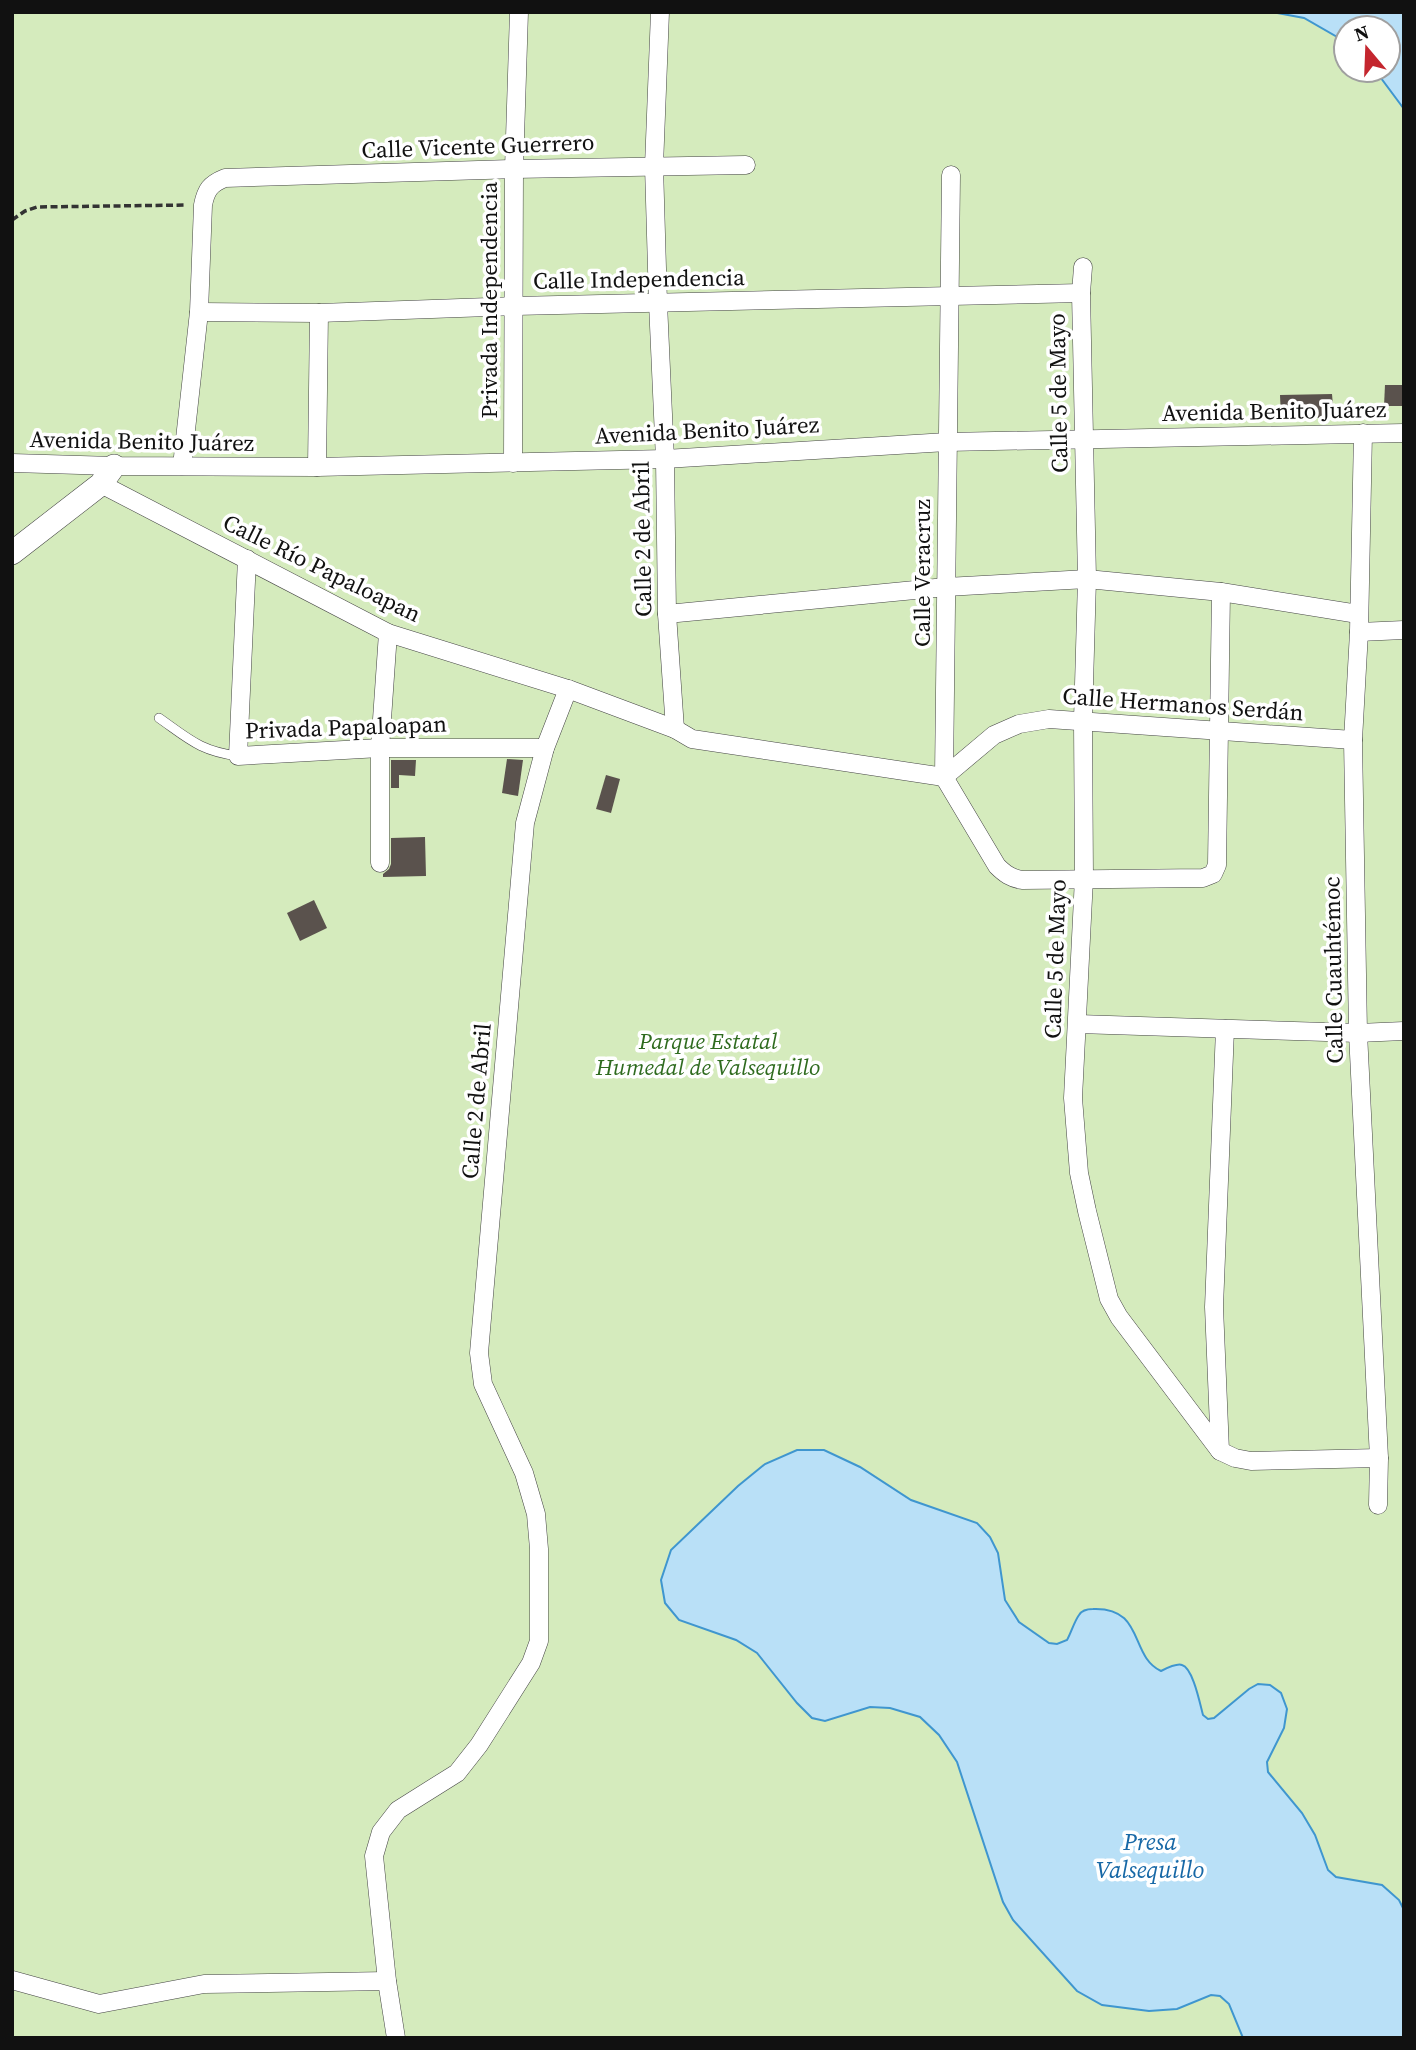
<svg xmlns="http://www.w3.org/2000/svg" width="1416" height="2050" viewBox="0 0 1416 2050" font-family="'Source Serif 4',serif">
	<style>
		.green { fill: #d5ebbd; fill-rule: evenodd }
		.water { fill: #b9e0f7; stroke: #3f96cf; stroke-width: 2 }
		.building { fill: #5a524d }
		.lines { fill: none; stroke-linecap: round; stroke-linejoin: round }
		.service-casing { stroke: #444; stroke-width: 10 }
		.minor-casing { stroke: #444; stroke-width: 19 }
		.tertiary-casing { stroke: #444; stroke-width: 24 }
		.path { stroke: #333; stroke-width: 3.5; stroke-dasharray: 7 3.5; stroke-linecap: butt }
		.service { stroke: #fff; stroke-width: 9 }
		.minor { stroke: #fff; stroke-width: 18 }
		.tertiary { stroke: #fff; stroke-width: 23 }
		.labels { text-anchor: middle; stroke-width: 7; stroke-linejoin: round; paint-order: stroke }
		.street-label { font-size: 23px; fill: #111; stroke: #fff }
		.park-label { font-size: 23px; font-style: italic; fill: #2f6b1f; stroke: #fff }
		.water-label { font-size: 24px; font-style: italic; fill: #1768a6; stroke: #fff }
	</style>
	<rect width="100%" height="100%" fill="#fffdf5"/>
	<path class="green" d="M 12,12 L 1404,12 L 1404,2038 L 12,2038 ZM 1346,28 L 1388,28 L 1388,70 L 1346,70 Z"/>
	<g class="water">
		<path d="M 1272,12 L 1404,12 L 1404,109 L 1375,70 L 1388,70 L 1388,28 L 1346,28 L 1346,42 L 1304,18 Z"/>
		<path d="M 797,1450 L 824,1450 L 860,1467 L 911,1500 L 977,1523 L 990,1537 L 998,1553 L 1005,1600 L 1019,1622 L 1049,1643 L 1057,1644 L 1067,1640 C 1071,1633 1074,1622 1079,1615 C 1082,1610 1088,1609 1093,1609 C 1145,1607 1129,1656 1161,1671 C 1167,1668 1177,1663 1182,1665 C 1193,1668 1200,1704 1203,1715 L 1208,1719 L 1214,1718 L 1249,1689 L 1258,1684 L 1270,1685 L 1281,1693 L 1287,1709 L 1284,1728 L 1267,1762 L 1268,1772 L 1302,1813 L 1315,1835 L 1328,1870 L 1336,1877 L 1382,1885 L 1399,1900 L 1404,1910 L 1404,2038 L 1243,2038 L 1229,2004 L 1220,1996 L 1211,1995 L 1177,2009 L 1149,2011 L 1102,2005 L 1077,1991 L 1013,1920 L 1003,1902 L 957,1762 L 939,1735 L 920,1717 L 890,1708 L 870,1707 L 825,1721 L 812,1718 L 797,1703 L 757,1653 L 736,1640 L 679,1620 L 665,1603 L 661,1580 L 671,1550 L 738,1486 L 765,1464 Z"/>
	</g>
	<g class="building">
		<path d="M 1385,385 L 1404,385 L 1404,406 L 1384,406 Z"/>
		<path d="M 1332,394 L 1334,418 L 1281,418 L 1280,395 Z"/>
		<path d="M 507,759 L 523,760 L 518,796 L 502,793 Z"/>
		<path d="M 391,760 L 416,760 L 415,776 L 399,775 L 399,788 L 391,788 Z"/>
		<path d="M 606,775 L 620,779 L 611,813 L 596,809 Z"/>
		<path d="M 425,837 L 426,876 L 383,877 L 383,874 L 389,869 L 391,864 L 391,838 Z"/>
		<path d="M 314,900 L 327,928 L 300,941 L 287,913 Z"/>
	</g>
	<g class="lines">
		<defs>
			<path id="service" d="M 159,718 C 189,739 200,751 238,756"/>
			<g id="minor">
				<path d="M 660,12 L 654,166 L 658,303 L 665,459 L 667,614 L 675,729"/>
				<path d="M 951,175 L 944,777 L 997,866 C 1005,874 1011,878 1022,880 L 1203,878 L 1213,874 L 1217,865 L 1221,592"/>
				<path d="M 1083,267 L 1081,293 L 1087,579 L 1083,720 L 1084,878 L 1073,1098 L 1079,1173 L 1087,1211 L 1109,1299 L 1119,1317 L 1220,1451 L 1235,1458 L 1251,1461 L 1379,1458"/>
				<path d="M 199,312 L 319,313 L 515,306 L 1081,293"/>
				<path d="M 1363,433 L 1359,632 L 1353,740 L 1358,1033 L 1379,1458 L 1378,1505"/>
				<path d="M 12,463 L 114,466 L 317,467 L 665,459 L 947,442 L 1404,433"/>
				<path d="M 513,463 L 514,169 L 519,12"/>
				<path d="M 182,466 L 199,312 L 203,205 C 206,190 210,184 225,178 L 514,169 L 746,165"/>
				<path d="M 317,467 L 319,313"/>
				<path d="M 101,484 L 388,633 L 568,689 L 675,729 L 692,739 L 944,777"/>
				<path d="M 247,559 L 238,756 L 380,748 L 545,748"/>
				<path d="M 667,614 L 946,587 L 1087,579 L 1221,592 L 1358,614"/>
				<path d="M 1359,632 L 1404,630"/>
				<path d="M 944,777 L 994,735 L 1019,724 L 1049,719 L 1353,740"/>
				<path d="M 380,863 L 380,748 L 388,633"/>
				<path d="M 1078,1024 L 1358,1033 L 1404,1031"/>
				<path d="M 1220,1451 L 1214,1307 L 1225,1029"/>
				<path d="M 12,1980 L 99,2004 L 204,1984 L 387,1981"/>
				<path d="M 396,2038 L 387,1981 L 374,1856 L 381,1832 L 398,1810 L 457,1773 L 479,1745 L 531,1663 L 539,1641 L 539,1549 L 536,1514 L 524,1473 L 483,1384 L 479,1353 L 525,823 L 545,748 L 568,689"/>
			</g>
			<path id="tertiary" d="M 12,553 L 101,484 L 114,466"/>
		</defs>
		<use href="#service" class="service-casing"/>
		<use href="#minor" class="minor-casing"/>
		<use href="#tertiary" class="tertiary-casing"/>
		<path class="path" d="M 12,220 L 25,211 L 37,207 L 186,205"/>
		<use href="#service" class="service"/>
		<use href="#minor" class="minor"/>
		<use href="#tertiary" class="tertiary"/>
	</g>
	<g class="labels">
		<g class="street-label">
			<text transform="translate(478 146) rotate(-2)" y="8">Calle Vicente Guerrero</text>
			<text transform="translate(639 279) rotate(-1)" y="8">Calle Independencia</text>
			<text transform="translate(489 300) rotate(-90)" y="8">Privada Independencia</text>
			<text transform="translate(1058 393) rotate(-91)" y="8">Calle 5 de Mayo</text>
			<text transform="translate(1274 411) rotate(-1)" y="8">Avenida Benito Juárez</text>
			<text transform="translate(707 430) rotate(-3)" y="8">Avenida Benito Juárez</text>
			<text transform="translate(142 441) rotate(1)" y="8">Avenida Benito Juárez</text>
			<text transform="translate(642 539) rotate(-91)" y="8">Calle 2 de Abril</text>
			<text transform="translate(322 568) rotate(26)" y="8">Calle Río Papaloapan</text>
			<text transform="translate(922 573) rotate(-90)" y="8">Calle Veracruz</text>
			<text transform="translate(1183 704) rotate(4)" y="8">Calle Hermanos Serdán</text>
			<text transform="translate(346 727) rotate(-2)" y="8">Privada Papaloapan</text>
			<text transform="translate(1055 959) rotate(-88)" y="8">Calle 5 de Mayo</text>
			<text transform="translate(1333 970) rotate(-91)" y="8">Calle Cuauhtémoc</text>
			<text transform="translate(476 1101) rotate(-85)" y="8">Calle 2 de Abril</text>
		</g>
		<g class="park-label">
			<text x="708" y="1049">Parque Estatal<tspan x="708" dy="26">Humedal de Valsequillo</tspan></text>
		</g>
		<g class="water-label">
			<text x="1150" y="1850">Presa<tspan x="1150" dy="28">Valsequillo</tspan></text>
		</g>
	</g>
	<rect width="1416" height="2050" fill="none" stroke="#111111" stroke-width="28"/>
	<g transform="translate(1367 49) rotate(341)"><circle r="33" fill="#ffffff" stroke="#a0a0a0" stroke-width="2"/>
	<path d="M0-5L12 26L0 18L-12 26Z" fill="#c4262e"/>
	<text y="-10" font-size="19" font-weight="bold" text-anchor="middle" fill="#111111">N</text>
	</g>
</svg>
